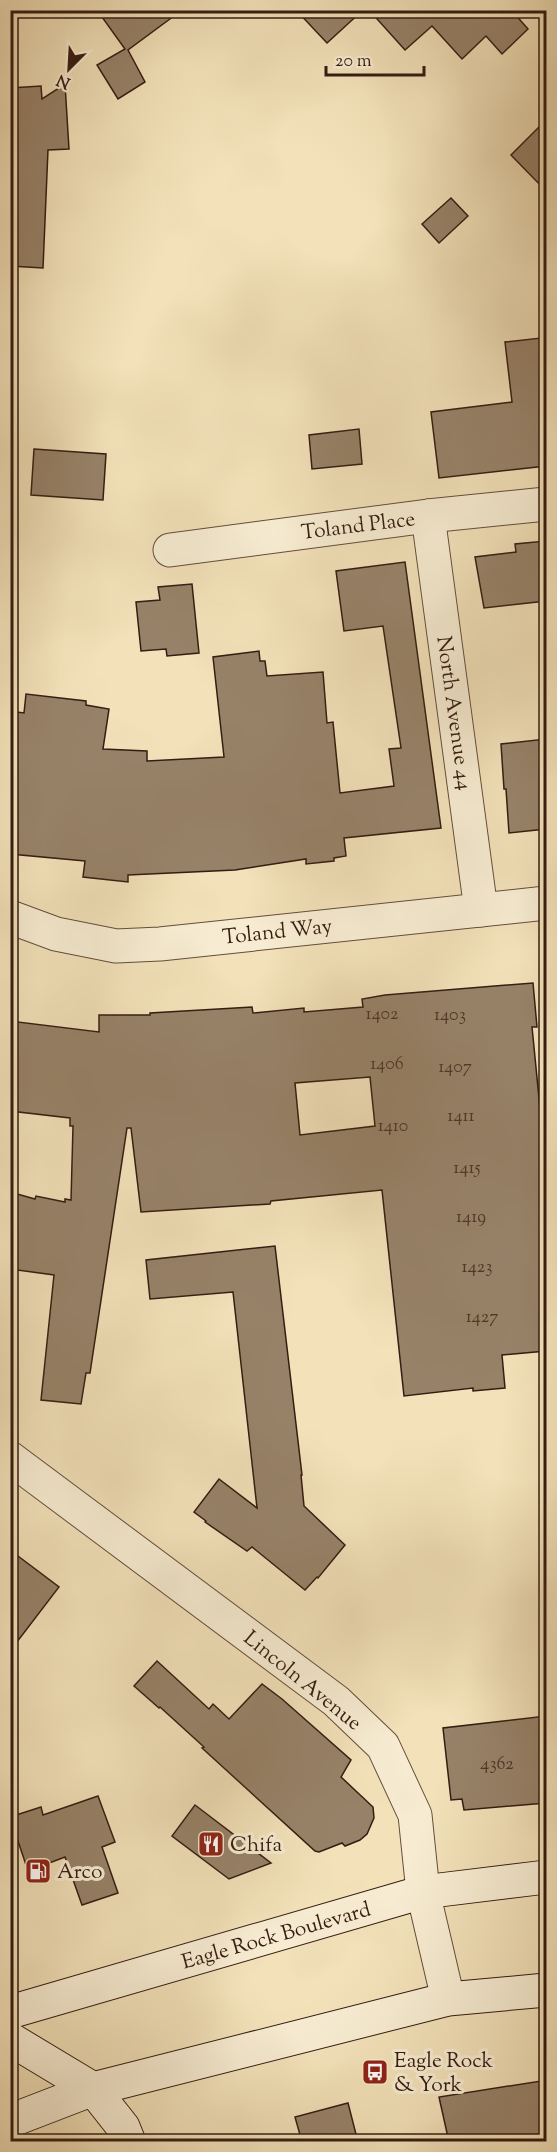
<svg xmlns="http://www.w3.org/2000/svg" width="557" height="2152" viewBox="0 0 557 2152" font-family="'Sorts Mill Goudy',serif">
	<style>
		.building { fill: #978269; stroke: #351c12; stroke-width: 1.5; fill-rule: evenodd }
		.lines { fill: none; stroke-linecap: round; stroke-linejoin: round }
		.street-casing { stroke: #644d3c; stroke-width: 35 }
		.secondary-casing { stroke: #351c12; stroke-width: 35 }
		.street { stroke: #f7ecd2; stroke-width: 33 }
		.secondary { stroke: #f7ecd2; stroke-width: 33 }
		.labels { text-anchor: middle; stroke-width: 6; stroke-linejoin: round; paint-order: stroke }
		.number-label { font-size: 18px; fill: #4e3628 }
		.street-label { font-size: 21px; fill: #351c12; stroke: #f7ecd2 }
		.poi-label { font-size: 21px; fill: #351c12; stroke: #f7ecd2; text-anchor: start }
	</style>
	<rect width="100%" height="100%" fill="#f2e1b9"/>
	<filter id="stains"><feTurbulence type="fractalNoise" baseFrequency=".00333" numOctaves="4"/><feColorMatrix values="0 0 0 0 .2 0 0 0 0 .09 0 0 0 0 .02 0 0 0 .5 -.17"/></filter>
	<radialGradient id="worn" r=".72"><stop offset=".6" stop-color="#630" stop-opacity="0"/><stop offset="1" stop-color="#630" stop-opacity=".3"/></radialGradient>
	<g class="building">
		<path d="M 97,10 L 182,10 L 128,50 L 145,82 L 118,99 L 97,65 L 125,49 Z"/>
		<path d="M 296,10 L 363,10 L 327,43 Z"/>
		<path d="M 369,10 L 515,10 L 513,12 L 528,29 L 502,54 L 486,36 L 462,59 L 432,26 L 405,50 Z"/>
		<path d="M 65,84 L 69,149 L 48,150 L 43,268 L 10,266 L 10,176 L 14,176 L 10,88 L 41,86 L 42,99 Z"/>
		<path d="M 546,120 L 546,191 L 511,155 Z"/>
		<path d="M 451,198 L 468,216 L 439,243 L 422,224 Z"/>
		<path d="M 541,338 L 546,386 L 546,466 L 439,478 L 431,412 L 512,402 L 505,342 Z"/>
		<path d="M 359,429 L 362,464 L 312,469 L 309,435 Z"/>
		<path d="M 34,449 L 106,454 L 103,500 L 31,495 Z"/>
		<path d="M 546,541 L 546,601 L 484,608 L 475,557 L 516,552 L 515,544 Z"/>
		<path d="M 405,562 L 441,828 L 344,838 L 346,856 L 334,858 L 334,861 L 306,864 L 306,859 L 235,870 L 128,875 L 128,882 L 83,877 L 85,861 L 10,854 L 10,711 L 24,713 L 26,694 L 86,701 L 86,705 L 109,709 L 103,749 L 147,751 L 147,761 L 224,757 L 213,657 L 259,651 L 260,661 L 265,661 L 267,676 L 323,672 L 327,723 L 333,722 L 340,793 L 394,786 L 389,749 L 401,748 L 383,626 L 344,631 L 336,571 Z"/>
		<path d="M 192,584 L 199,653 L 167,656 L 166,649 L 141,651 L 136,602 L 160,600 L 158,587 Z"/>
		<path d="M 546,739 L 546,829 L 509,833 L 506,789 L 504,789 L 501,744 Z"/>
		<path d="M 533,983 L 537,1027 L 532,1027 L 541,1118 L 546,1117 L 546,1351 L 502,1355 L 505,1388 L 473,1391 L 473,1388 L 404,1396 L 382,1190 L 271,1201 L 270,1204 L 141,1212 L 131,1128 L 127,1128 L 90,1373 L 86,1373 L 81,1404 L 41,1400 L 54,1275 L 10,1269 L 10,1192 L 35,1199 L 36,1196 L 65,1202 L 65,1199 L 71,1200 L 73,1126 L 70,1126 L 70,1118 L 10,1111 L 10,1021 L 99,1032 L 99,1015 L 150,1015 L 150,1013 L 252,1007 L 253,1013 L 304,1008 L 304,1012 L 363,1007 L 362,999 L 385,995 ZM 370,1077 L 375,1126 L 300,1135 L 295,1083 Z"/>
		<path d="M 275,1246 L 302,1475 L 301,1475 L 304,1506 L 345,1545 L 318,1578 L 317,1577 L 305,1590 L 252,1547 L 247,1551 L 205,1522 L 206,1521 L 194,1512 L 219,1479 L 257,1508 L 233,1292 L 150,1299 L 146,1260 Z"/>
		<path d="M 10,1550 L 59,1587 L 10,1651 Z"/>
		<path d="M 157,1661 L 209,1709 L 213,1704 L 229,1719 L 262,1684 L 282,1699 L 351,1760 L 341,1777 L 373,1807 L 374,1818 L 367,1834 L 360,1840 L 345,1846 L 342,1843 L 319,1852 L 315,1851 L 202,1748 L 204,1747 L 160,1707 L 159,1708 L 134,1686 Z"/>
		<path d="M 546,1716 L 546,1803 L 464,1810 L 462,1799 L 451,1800 L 443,1728 Z"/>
		<path d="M 98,1796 L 115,1842 L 102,1847 L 118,1893 L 82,1905 L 65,1857 L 28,1871 L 10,1817 L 41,1807 L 43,1815 Z"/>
		<path d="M 195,1805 L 271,1863 L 229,1879 L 172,1836 Z"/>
		<path d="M 541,2081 L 546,2114 L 546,2133 L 489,2142 L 449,2142 L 439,2097 Z"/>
		<path d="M 348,2103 L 358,2142 L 302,2142 L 295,2117 Z"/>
	</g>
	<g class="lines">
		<defs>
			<g id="street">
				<path d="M 428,516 L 481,910"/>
				<path d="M 170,550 L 428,516 L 546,504"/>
				<path d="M 10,917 L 56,934 L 116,946 L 160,944 L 546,903"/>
				<path d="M 10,1458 L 336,1701 L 383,1746 L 415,1815 L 423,1892 L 448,1999"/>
			</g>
			<g id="secondary">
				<path d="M 10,2012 L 423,1892 L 546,1877"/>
				<path d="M 10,2039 L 93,2089 L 123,2127 L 129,2142"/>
				<path d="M 10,2121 L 93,2089 L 448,1999 L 546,1990"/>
			</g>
		</defs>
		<use href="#street" class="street-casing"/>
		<use href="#secondary" class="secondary-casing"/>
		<use href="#street" class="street"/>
		<use href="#secondary" class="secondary"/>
	</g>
	<defs>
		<symbol id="restaurant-square" viewBox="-11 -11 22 22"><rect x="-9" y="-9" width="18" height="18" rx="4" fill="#8f2418" stroke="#f7ecd2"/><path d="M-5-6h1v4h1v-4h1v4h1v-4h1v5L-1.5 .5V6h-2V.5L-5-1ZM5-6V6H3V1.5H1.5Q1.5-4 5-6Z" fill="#fff"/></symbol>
		<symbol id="fuel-square" viewBox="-11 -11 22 22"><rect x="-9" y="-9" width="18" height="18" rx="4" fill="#8f2418" stroke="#f7ecd2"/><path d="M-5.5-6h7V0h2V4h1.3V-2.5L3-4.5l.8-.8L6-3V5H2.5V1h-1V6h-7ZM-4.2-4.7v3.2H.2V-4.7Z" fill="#fff"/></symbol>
		<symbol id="bus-square" viewBox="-11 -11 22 22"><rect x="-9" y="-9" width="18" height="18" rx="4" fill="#8f2418" stroke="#f7ecd2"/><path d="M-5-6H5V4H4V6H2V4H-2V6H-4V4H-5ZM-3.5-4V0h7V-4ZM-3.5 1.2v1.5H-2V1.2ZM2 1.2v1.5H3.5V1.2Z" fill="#fff"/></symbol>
	</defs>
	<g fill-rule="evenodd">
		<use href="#restaurant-square" x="196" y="1829" width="30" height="30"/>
		<use href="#fuel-square" x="23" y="1856" width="30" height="30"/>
		<use href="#bus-square" x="360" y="2057" width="30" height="30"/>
	</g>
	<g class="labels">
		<g class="number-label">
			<text x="382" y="1019">1402</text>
			<text x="450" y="1020">1403</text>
			<text x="387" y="1069">1406</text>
			<text x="455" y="1072">1407</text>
			<text x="461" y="1121">1411</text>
			<text x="393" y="1131">1410</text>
			<text x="467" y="1173">1415</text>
			<text x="471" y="1222">1419</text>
			<text x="477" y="1272">1423</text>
			<text x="482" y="1322">1427</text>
			<text x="497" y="1769">4362</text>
		</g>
		<g class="street-label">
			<text transform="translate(358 525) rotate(-7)" y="7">Toland Place</text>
			<text transform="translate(455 713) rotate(82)" y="7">North Avenue 44</text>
			<text transform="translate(277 931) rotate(-6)" y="7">Toland Way</text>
			<text transform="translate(303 1680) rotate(39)" y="7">Lincoln Avenue</text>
			<text transform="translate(276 1935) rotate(-16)" y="7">Eagle Rock Boulevard</text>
		</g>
		<g class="poi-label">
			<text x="230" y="1851">Chifa</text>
			<text x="57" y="1878">Arco</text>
			<text x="394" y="2067">Eagle Rock<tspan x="394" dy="24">&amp; York</tspan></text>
		</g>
	</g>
	<rect width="557" height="2152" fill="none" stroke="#f2e1b9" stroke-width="36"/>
	<rect x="12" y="12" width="533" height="2128" fill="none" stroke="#351c12" stroke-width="3"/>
	<rect x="18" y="18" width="521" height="2116" fill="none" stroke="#351c12" stroke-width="1.5"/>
	<g transform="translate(69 69) rotate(204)" stroke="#f7ecd2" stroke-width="4.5" paint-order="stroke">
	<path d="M0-4.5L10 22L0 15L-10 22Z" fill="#351c12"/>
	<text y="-9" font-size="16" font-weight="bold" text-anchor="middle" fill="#351c12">N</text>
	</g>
	<path d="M326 66v9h98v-9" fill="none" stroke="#351c12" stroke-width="3"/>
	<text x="335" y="66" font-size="18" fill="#351c12" stroke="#f7ecd2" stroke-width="4.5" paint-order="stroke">20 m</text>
	<rect width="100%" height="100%" filter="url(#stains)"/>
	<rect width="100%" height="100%" fill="url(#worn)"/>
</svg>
